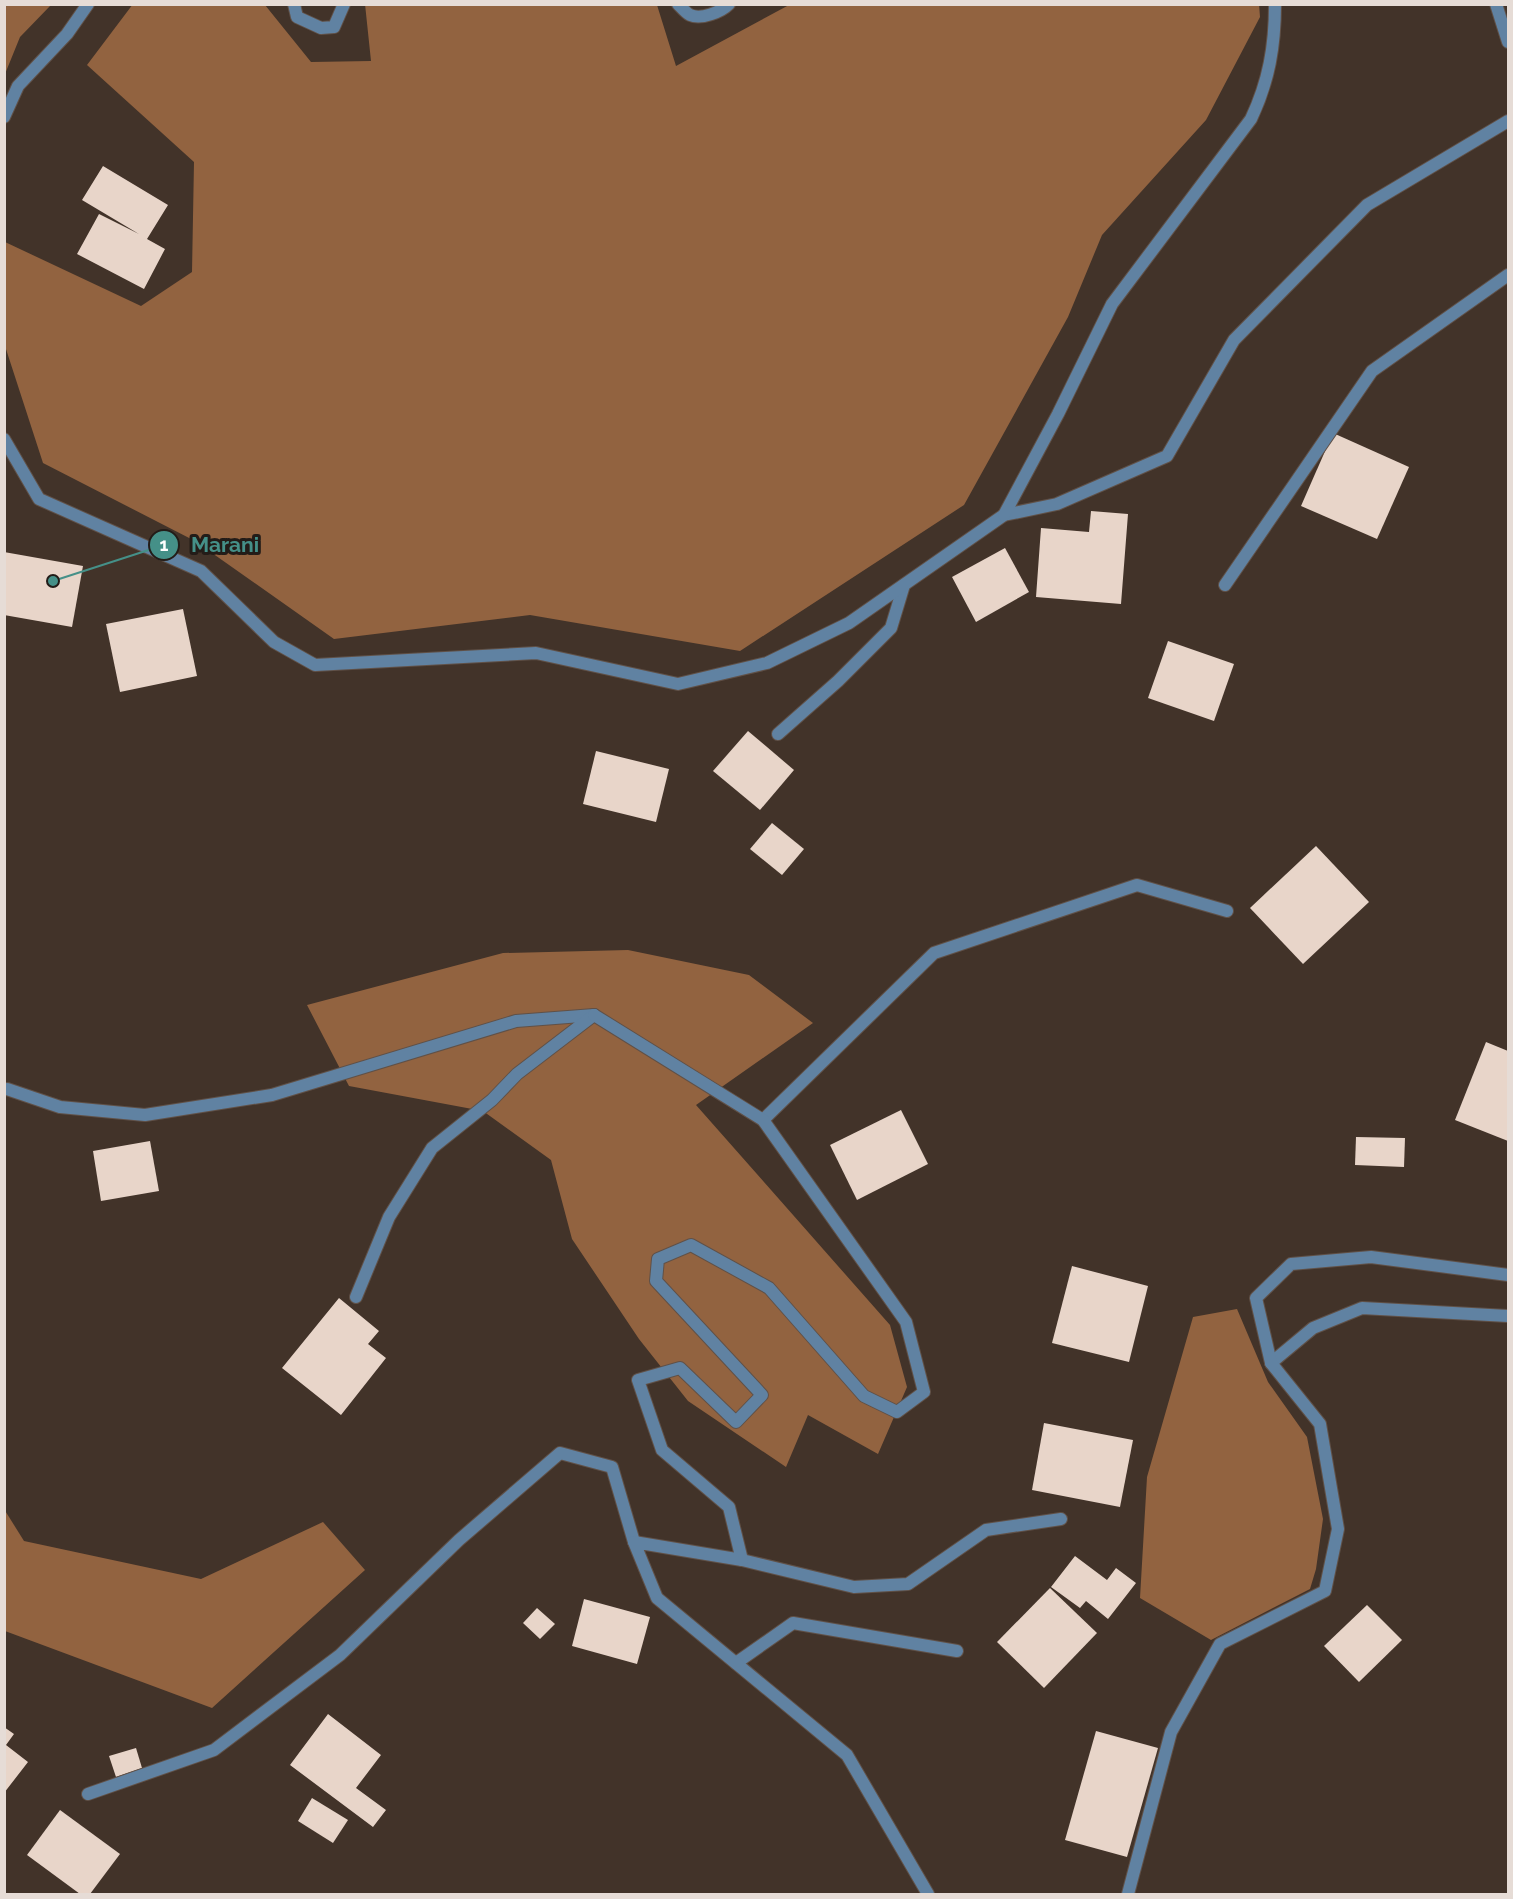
<svg xmlns="http://www.w3.org/2000/svg" width="1513" height="1899" viewBox="0 0 1513 1899" font-family="Raleway,sans-serif">
	<style>
		.forest { fill: #926340 }
		.building { fill: #e8d5c9 }
		.lines { fill: none; stroke-linecap: round; stroke-linejoin: round }
		.service-casing { stroke: #605148; stroke-width: 14 }
		.minor-casing { stroke: #605148; stroke-width: 14 }
		.tertiary-casing { stroke: #605148; stroke-width: 14 }
		.service { stroke: #6082a2; stroke-width: 12 }
		.minor { stroke: #6082a2; stroke-width: 12 }
		.tertiary { stroke: #6082a2; stroke-width: 12 }
		.leader { fill: none; stroke: #459088; stroke-width: 2 }
		.callout-dot { fill: #459088; stroke: #231c18; stroke-width: 2 }
		.mark-label { font-size: 18px; text-anchor: middle; font-weight: bold; fill: #fff }
		.callout-label { font-size: 21px; text-anchor: middle; font-weight: bold; fill: #459088; stroke: #231c18; stroke-width: 6; stroke-linejoin: round; paint-order: stroke }
	</style>
	<rect width="100%" height="100%" fill="#423329"/>
	<g class="forest">
		<path d="M 5,4 L 51,5 L 20,37 L 5,74 Z"/>
		<path d="M 133,4 L 265,5 L 311,62 L 371,61 L 365,4 L 657,5 L 676,66 L 789,5 L 1259,4 L 1260,17 L 1206,120 L 1102,235 L 1068,317 L 964,505 L 740,651 L 530,615 L 334,639 L 195,541 L 43,463 L 5,346 L 5,242 L 141,306 L 192,272 L 194,162 L 87,65 Z"/>
		<path d="M 628,950 L 749,975 L 813,1023 L 696,1105 L 890,1325 L 907,1387 L 878,1454 L 808,1415 L 786,1467 L 688,1401 L 639,1339 L 572,1239 L 551,1160 L 483,1111 L 349,1086 L 307,1005 L 503,953 Z"/>
		<path d="M 1237,1309 L 1268,1382 L 1307,1437 L 1323,1519 L 1316,1569 L 1310,1589 L 1211,1640 L 1140,1598 L 1147,1477 L 1193,1317 Z"/>
		<path d="M 4,1509 L 24,1541 L 201,1579 L 323,1522 L 365,1570 L 212,1708 L 5,1631 Z"/>
	</g>
	<g class="building">
		<path d="M 103,166 L 168,205 L 147,239 L 165,249 L 144,289 L 77,254 L 99,214 L 139,234 L 82,200 Z"/>
		<path d="M 1333,433 L 1409,467 L 1377,539 L 1301,506 Z"/>
		<path d="M 1091,511 L 1128,514 L 1121,604 L 1036,597 L 1041,528 L 1089,532 Z"/>
		<path d="M 1005,548 L 1029,592 L 976,622 L 952,577 Z"/>
		<path d="M 4,552 L 83,566 L 72,627 L 4,615 Z"/>
		<path d="M 183,609 L 197,676 L 120,692 L 106,624 Z"/>
		<path d="M 1168,641 L 1234,664 L 1214,721 L 1148,698 Z"/>
		<path d="M 748,731 L 794,770 L 760,810 L 713,771 Z"/>
		<path d="M 596,751 L 669,769 L 656,822 L 583,804 Z"/>
		<path d="M 772,823 L 804,849 L 782,875 L 750,849 Z"/>
		<path d="M 1316,846 L 1369,902 L 1303,964 L 1250,908 Z"/>
		<path d="M 1486,1042 L 1508,1051 L 1508,1141 L 1455,1120 Z"/>
		<path d="M 901,1110 L 928,1164 L 857,1200 L 830,1145 Z"/>
		<path d="M 1356,1137 L 1405,1138 L 1404,1167 L 1355,1165 Z"/>
		<path d="M 150,1141 L 159,1191 L 101,1201 L 93,1151 Z"/>
		<path d="M 1072,1266 L 1148,1286 L 1129,1362 L 1052,1343 Z"/>
		<path d="M 339,1298 L 379,1331 L 368,1344 L 386,1358 L 341,1415 L 282,1368 Z"/>
		<path d="M 1044,1423 L 1133,1440 L 1120,1507 L 1032,1490 Z"/>
		<path d="M 1075,1556 L 1107,1580 L 1116,1568 L 1136,1583 L 1108,1619 L 1086,1601 L 1080,1608 L 1051,1587 Z"/>
		<path d="M 1050,1588 L 1097,1633 L 1044,1688 L 997,1642 Z"/>
		<path d="M 584,1599 L 650,1617 L 637,1664 L 572,1646 Z"/>
		<path d="M 1367,1605 L 1402,1640 L 1359,1682 L 1324,1646 Z"/>
		<path d="M 537,1608 L 555,1624 L 540,1639 L 523,1623 Z"/>
		<path d="M 328,1714 L 381,1755 L 356,1788 L 386,1810 L 373,1827 L 290,1765 Z"/>
		<path d="M 4,1727 L 14,1734 L 6,1745 L 28,1762 L 4,1793 Z"/>
		<path d="M 1096,1731 L 1158,1748 L 1127,1857 L 1065,1840 Z"/>
		<path d="M 136,1748 L 142,1768 L 116,1777 L 109,1756 Z"/>
		<path d="M 312,1798 L 348,1820 L 333,1843 L 298,1821 Z"/>
		<path d="M 60,1810 L 120,1854 L 90,1894 L 80,1894 L 27,1855 Z"/>
	</g>
	<g class="lines">
		<defs>
			<g id="service">
				<path d="M 778,734 L 838,681 L 891,628 L 904,585"/>
				<path d="M 7,1089 L 60,1107 L 145,1115 L 272,1095 L 516,1021 L 594,1015"/>
				<path d="M 763,1120 L 934,953 L 1137,885 L 1227,911"/>
				<path d="M 356,1297 L 389,1217 L 432,1148 L 492,1100 L 517,1074 L 594,1015"/>
				<path d="M 1271,1363 L 1313,1328 L 1362,1308 L 1508,1316"/>
				<path d="M 742,1560 L 854,1587 L 908,1584 L 986,1530 L 1061,1519"/>
				<path d="M 736,1663 L 793,1623 L 957,1651"/>
				<path d="M 88,1794 L 214,1750 L 340,1655 L 459,1540 L 560,1453 L 612,1467 L 634,1542"/>
			</g>
			<g id="minor">
				<path d="M 294,4 L 297,17 L 321,28 L 334,27 L 344,4"/>
				<path d="M 678,4 C 681,7 686,13 690,15 C 701,20 721,12 729,4"/>
				<path d="M 1496,4 L 1508,42"/>
				<path d="M 4,117 L 18,86 L 67,34 L 88,4"/>
				<path d="M 4,439 L 39,499 L 201,571 L 274,642 L 315,665 L 536,653 L 678,684 L 767,663 L 849,623 L 1004,515 L 1057,504 L 1167,456 L 1234,340 L 1367,205 L 1508,121"/>
				<path d="M 1004,515 L 1058,414 L 1112,304 L 1251,119 C 1269,81 1275,46 1275,4"/>
				<path d="M 1225,585 L 1372,371 L 1508,275"/>
				<path d="M 594,1015 L 763,1120 L 906,1322 L 924,1392 L 897,1412 L 864,1396 L 769,1288 L 691,1245 L 658,1259 L 656,1281 L 762,1395 L 736,1422 L 680,1368 L 638,1380 L 662,1450 L 729,1507 L 742,1560 L 634,1542 L 657,1598 L 847,1755 L 928,1894"/>
			</g>
			<path id="tertiary" d="M 1128,1894 L 1171,1732 L 1220,1644 L 1325,1591 L 1338,1529 L 1320,1424 L 1271,1363 L 1256,1298 L 1291,1264 L 1371,1257 L 1508,1275"/>
		</defs>
		<use href="#service" class="service-casing"/>
		<use href="#minor" class="minor-casing"/>
		<use href="#tertiary" class="tertiary-casing"/>
		<use href="#service" class="service"/>
		<use href="#minor" class="minor"/>
		<use href="#tertiary" class="tertiary"/>
	</g>
	<path class="leader" d="M53 581L164 545"/>
	<g class="callout-dot">
		<circle cx="53" cy="581" r="6"/>
		<circle cx="164" cy="545" r="15"/>
	</g>
	<g class="mark-label">
		<text x="164" y="551">1</text>
	</g>
	<g class="callout-label">
		<text x="225" y="552">Marani</text>
	</g>
	<rect width="1513" height="1899" fill="none" stroke="#e6dcd6" stroke-width="12"/>
</svg>
